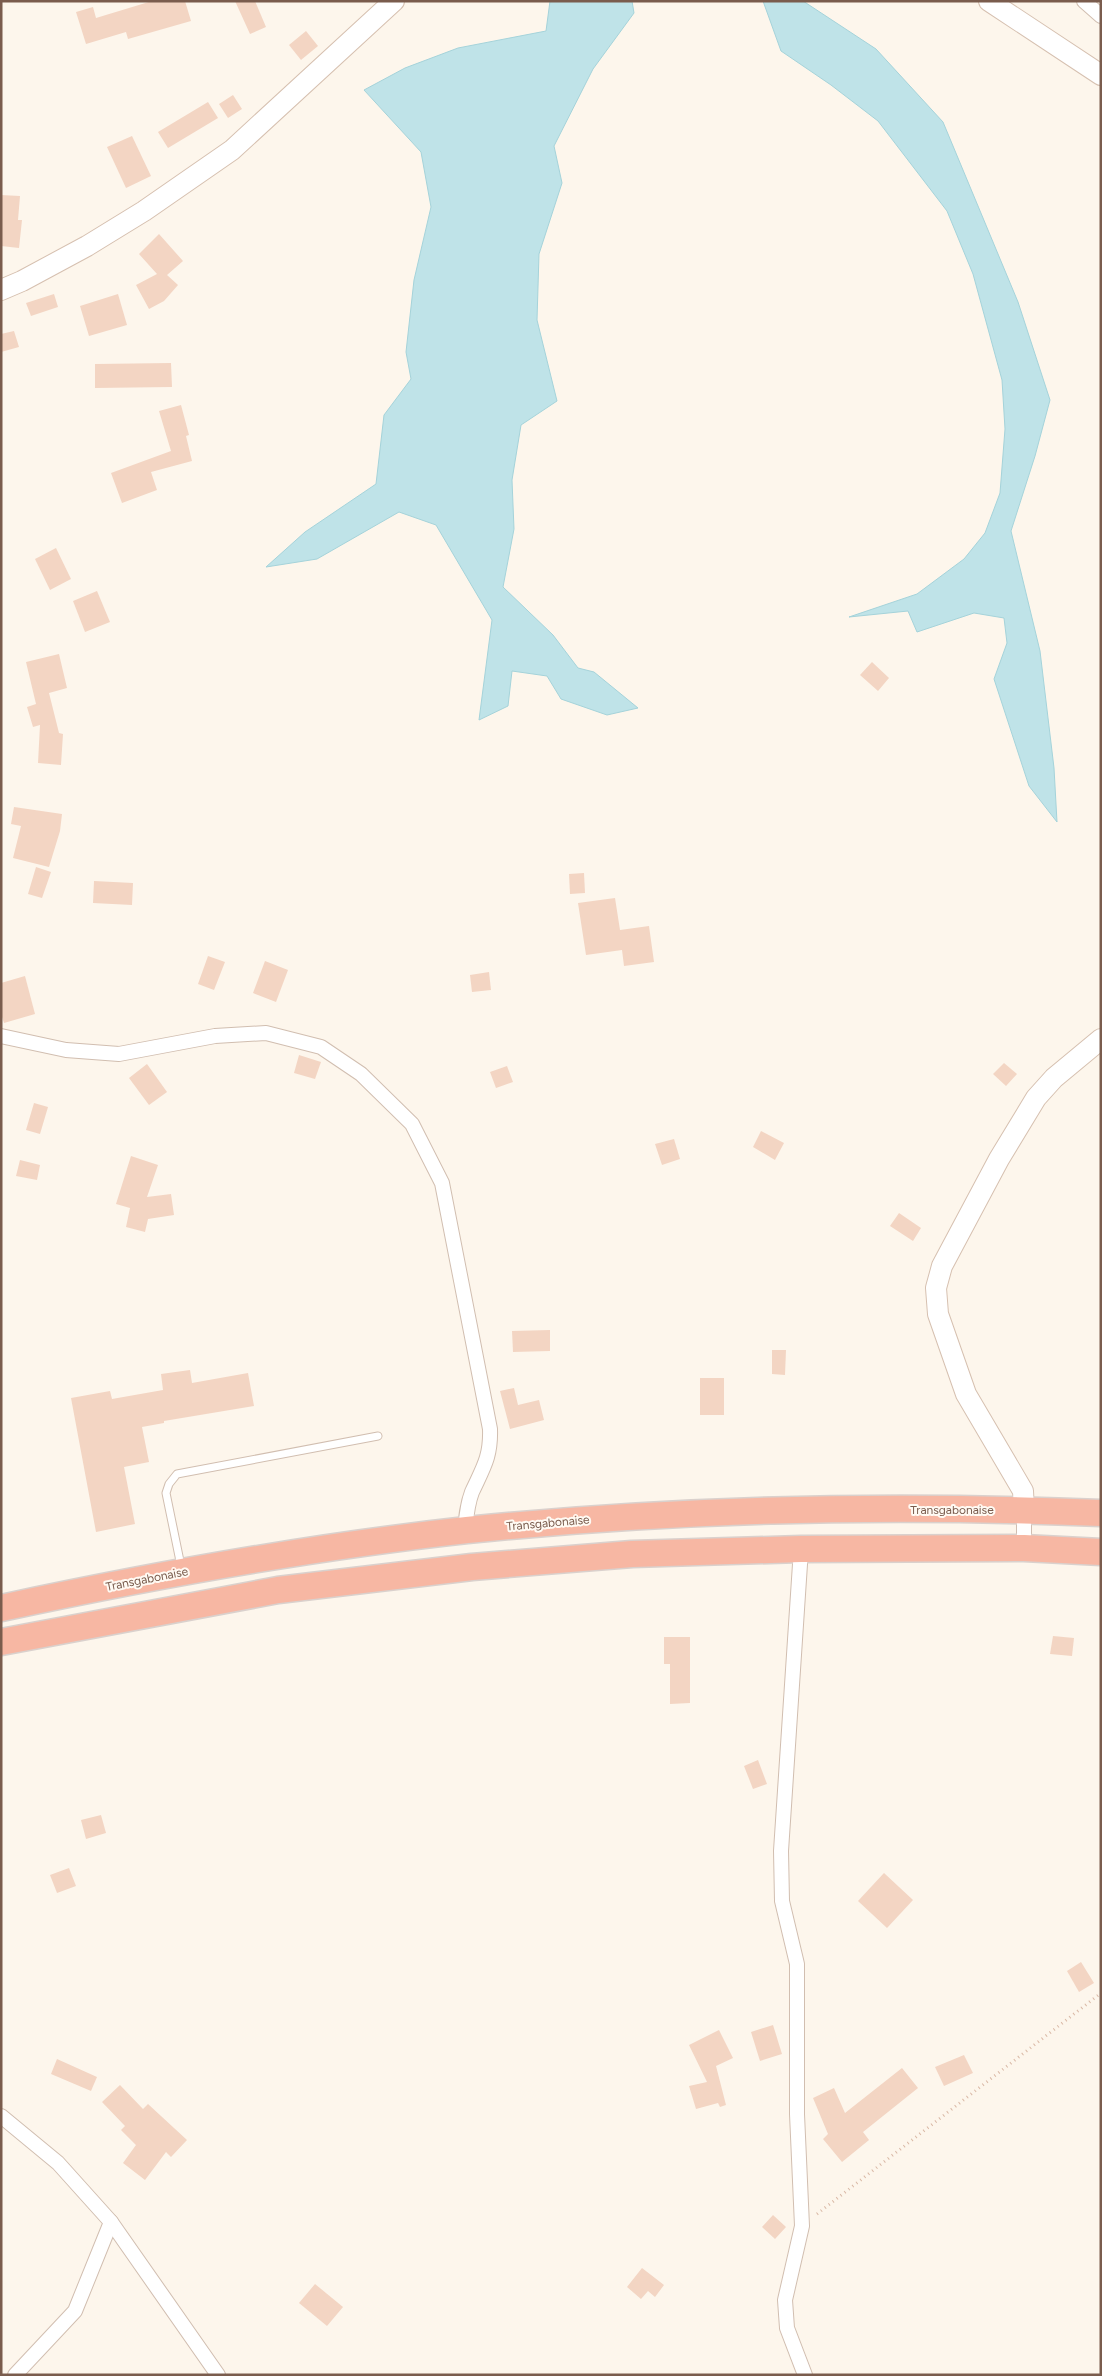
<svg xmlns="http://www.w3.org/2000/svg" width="1102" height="2376" viewBox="0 0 1102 2376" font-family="Figtree,sans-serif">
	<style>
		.water { fill: #bfe3e8; stroke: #a5d3da }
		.building { fill: #f3d5c3 }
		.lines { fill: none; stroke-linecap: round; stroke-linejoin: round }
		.lane-casing { stroke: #d1beb0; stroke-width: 9 }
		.street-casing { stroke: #d1beb0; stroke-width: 16 }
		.secondary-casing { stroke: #d6c0b0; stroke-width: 22 }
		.highway-casing { stroke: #dad1cd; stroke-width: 29 }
		.path { stroke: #d9b8a5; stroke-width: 3; stroke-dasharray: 1 4; stroke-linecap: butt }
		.lane { stroke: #fff; stroke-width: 7 }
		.street { stroke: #fff; stroke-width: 14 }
		.secondary { stroke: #fff; stroke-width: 20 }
		.highway { stroke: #f7b7a3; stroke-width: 26 }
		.labels { text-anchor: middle; stroke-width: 4; stroke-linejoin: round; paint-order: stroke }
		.street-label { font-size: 12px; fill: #7a5c4d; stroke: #fffaf3 }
	</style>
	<rect width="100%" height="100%" fill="#fdf6ec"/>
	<g class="water">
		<path d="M 550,1 L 632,1 L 634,13 L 593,69 L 554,146 L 562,183 L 539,254 L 537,320 L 557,401 L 521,425 L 512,480 L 514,529 L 503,587 L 553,635 L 578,668 L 594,672 L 638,708 L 607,715 L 561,699 L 547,676 L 512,671 L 508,706 L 479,720 L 492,620 L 436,525 L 399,512 L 317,559 L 266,567 L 305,532 L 376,484 L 384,415 L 411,379 L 406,352 L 414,280 L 431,207 L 421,152 L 364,90 L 405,68 L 458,48 L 546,31 Z"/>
		<path d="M 763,1 L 803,1 L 876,49 L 943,122 L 1018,302 L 1050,400 L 1035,456 L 1011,531 L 1040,651 L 1054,768 L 1057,822 L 1029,786 L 994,679 L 1007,643 L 1004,618 L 974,613 L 917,632 L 908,611 L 849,617 L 917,594 L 964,559 L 985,533 L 1000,493 L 1005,429 L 1002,380 L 973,274 L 947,211 L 878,121 L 831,85 L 781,51 Z"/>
	</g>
	<g class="building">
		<path d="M 152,1 L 185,1 L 191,21 L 128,39 L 126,32 L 86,44 L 76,12 L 93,7 L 96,18 Z"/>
		<path d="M 235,1 L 255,1 L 266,27 L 250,34 Z"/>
		<path d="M 306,31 L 318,46 L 301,60 L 289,45 Z"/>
		<path d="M 233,95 L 242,109 L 228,118 L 219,104 Z"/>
		<path d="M 208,102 L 218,118 L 168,148 L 158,132 Z"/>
		<path d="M 132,136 L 151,176 L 126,188 L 107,147 Z"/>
		<path d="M 1,195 L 20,196 L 18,220 L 22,220 L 19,248 L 1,246 Z"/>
		<path d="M 159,234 L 183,261 L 167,275 L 178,285 L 164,301 L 149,309 L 136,285 L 157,274 L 139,254 Z"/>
		<path d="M 54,294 L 58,307 L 31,316 L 26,303 Z"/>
		<path d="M 118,294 L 127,325 L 89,336 L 80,306 Z"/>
		<path d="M 14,331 L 19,347 L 1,352 L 1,334 Z"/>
		<path d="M 171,363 L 172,387 L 95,388 L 95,364 Z"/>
		<path d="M 181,405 L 189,435 L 186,436 L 192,461 L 151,472 L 157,490 L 122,503 L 111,473 L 171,451 L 159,411 Z"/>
		<path d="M 56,548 L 71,579 L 50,590 L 35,559 Z"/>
		<path d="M 97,591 L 110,622 L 85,632 L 73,601 Z"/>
		<path d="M 59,654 L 67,688 L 49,693 L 59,733 L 63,734 L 61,765 L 38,763 L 40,725 L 33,727 L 27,707 L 36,704 L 26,662 Z"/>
		<path d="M 872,662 L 889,678 L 878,691 L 860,675 Z"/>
		<path d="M 14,807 L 62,814 L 60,831 L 49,867 L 13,858 L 21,826 L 11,824 Z"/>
		<path d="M 36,867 L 51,872 L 42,898 L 28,894 Z"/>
		<path d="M 584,873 L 585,893 L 570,894 L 569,874 Z"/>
		<path d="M 94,881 L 133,883 L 132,905 L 93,903 Z"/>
		<path d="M 615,898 L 620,930 L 649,926 L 654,962 L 624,966 L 622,950 L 586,955 L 578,903 Z"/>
		<path d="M 208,956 L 225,962 L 214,990 L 198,984 Z"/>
		<path d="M 265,961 L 288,970 L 276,1002 L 253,993 Z"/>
		<path d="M 489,972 L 491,990 L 472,992 L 470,975 Z"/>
		<path d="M 25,976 L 35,1014 L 4,1023 L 1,1014 L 1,983 Z"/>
		<path d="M 299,1055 L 321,1062 L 315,1079 L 294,1073 Z"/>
		<path d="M 1004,1063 L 1017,1074 L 1006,1086 L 993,1074 Z"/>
		<path d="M 147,1064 L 167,1092 L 149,1105 L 129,1078 Z"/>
		<path d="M 507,1066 L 513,1082 L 496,1088 L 490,1072 Z"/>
		<path d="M 34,1103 L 48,1107 L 40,1134 L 26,1130 Z"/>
		<path d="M 761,1131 L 784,1143 L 775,1160 L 753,1147 Z"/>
		<path d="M 674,1139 L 680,1159 L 662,1165 L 655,1144 Z"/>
		<path d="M 131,1156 L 158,1165 L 147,1197 L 171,1194 L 174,1215 L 148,1219 L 145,1232 L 126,1227 L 130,1208 L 116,1204 Z"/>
		<path d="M 20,1160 L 40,1165 L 37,1180 L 16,1176 Z"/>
		<path d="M 899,1213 L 921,1228 L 913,1241 L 890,1226 Z"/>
		<path d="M 550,1330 L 550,1351 L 513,1352 L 512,1331 Z"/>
		<path d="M 772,1350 L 786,1350 L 785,1375 L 772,1374 Z"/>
		<path d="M 190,1370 L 192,1383 L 248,1373 L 254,1406 L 164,1421 L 164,1423 L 142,1427 L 149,1462 L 124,1467 L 135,1524 L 96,1532 L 71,1398 L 110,1391 L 112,1399 L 163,1390 L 161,1374 Z"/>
		<rect x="700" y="1378" width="24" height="37"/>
		<path d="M 514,1388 L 518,1405 L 539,1400 L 544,1420 L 510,1429 L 500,1391 Z"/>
		<path d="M 1053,1636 L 1074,1638 L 1072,1656 L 1050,1654 Z"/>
		<path d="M 664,1637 L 690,1637 L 690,1703 L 670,1704 L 670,1664 L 664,1664 Z"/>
		<path d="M 758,1760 L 767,1784 L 753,1789 L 744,1766 Z"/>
		<path d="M 101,1815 L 106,1833 L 86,1839 L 81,1820 Z"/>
		<path d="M 69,1868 L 76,1886 L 57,1893 L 50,1875 Z"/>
		<path d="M 884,1873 L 913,1900 L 887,1928 L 858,1901 Z"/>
		<path d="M 1081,1962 L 1094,1983 L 1079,1992 L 1067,1971 Z"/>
		<path d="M 773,2025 L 782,2054 L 760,2061 L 751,2032 Z"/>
		<path d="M 719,2030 L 733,2058 L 716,2066 L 726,2105 L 720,2107 L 718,2103 L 696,2109 L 689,2086 L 707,2082 L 689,2045 Z"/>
		<path d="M 964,2055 L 973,2073 L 944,2086 L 935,2067 Z"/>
		<path d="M 57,2059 L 97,2077 L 91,2091 L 51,2074 Z"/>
		<path d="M 902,2068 L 918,2088 L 863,2132 L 869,2140 L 842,2162 L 823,2139 L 828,2134 L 813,2098 L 834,2088 L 845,2113 Z"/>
		<path d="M 120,2085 L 143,2109 L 148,2104 L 187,2140 L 171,2157 L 166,2152 L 145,2180 L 123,2163 L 136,2145 L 121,2130 L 125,2126 L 102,2102 Z"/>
		<path d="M 773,2215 L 786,2227 L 775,2239 L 762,2227 Z"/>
		<path d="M 642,2268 L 664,2285 L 655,2297 L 648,2291 L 641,2299 L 627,2287 Z"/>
		<path d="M 315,2284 L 343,2307 L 327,2326 L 299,2303 Z"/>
	</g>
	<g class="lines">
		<defs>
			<path id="lane" d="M 181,1566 L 166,1493 L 169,1484 L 177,1474 L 378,1436"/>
			<g id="street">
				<path d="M 1084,1 L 1101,16"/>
				<path d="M 1,1036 L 66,1050 L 119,1054 L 215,1036 L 266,1033 L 321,1047 L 361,1074 L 412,1124 L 442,1183 L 490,1429 C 491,1457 483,1468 472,1492 C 467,1505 466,1518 465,1531"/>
				<path d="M 1024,1548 L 1024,1510"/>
				<path d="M 801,1549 L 781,1851 L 782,1901 L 797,1964 L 797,2114 L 802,2226 L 785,2300 L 787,2328 L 805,2375"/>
				<path d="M 1,2116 L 58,2163 L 111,2222 L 75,2311 L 15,2375"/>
				<path d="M 111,2222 L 218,2375"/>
			</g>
			<g id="secondary">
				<path d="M 989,1 L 1101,75"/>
				<path d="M 1,290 L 22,281 L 87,246 L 144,211 L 232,150 L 394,1"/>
				<path d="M 1024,1510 L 1023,1491 L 966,1394 L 938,1314 L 936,1288 L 942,1266 L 999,1159 L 1036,1098 L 1054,1078 L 1101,1039"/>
			</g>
			<g id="highway">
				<path d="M 1,1608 C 155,1575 311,1547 467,1530 C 677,1509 890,1504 1101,1513"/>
				<path d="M 1,1642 L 278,1590 L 472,1567 L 632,1554 L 801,1549 L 1024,1548 L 1101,1552"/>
			</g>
		</defs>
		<use href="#lane" class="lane-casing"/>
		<use href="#street" class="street-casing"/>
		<use href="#secondary" class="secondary-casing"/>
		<use href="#highway" class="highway-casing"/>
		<path class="path" d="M 817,2214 L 1101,1993"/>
		<use href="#lane" class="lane"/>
		<use href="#street" class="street"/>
		<use href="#secondary" class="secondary"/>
		<use href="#highway" class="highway"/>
	</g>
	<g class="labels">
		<g class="street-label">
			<text x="952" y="1514">Transgabonaise</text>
			<text transform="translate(548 1523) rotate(-5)" y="4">Transgabonaise</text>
			<text transform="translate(147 1579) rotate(-11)" y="4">Transgabonaise</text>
		</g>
	</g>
	<rect width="1102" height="2376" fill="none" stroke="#7a5c4d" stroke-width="5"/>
</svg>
